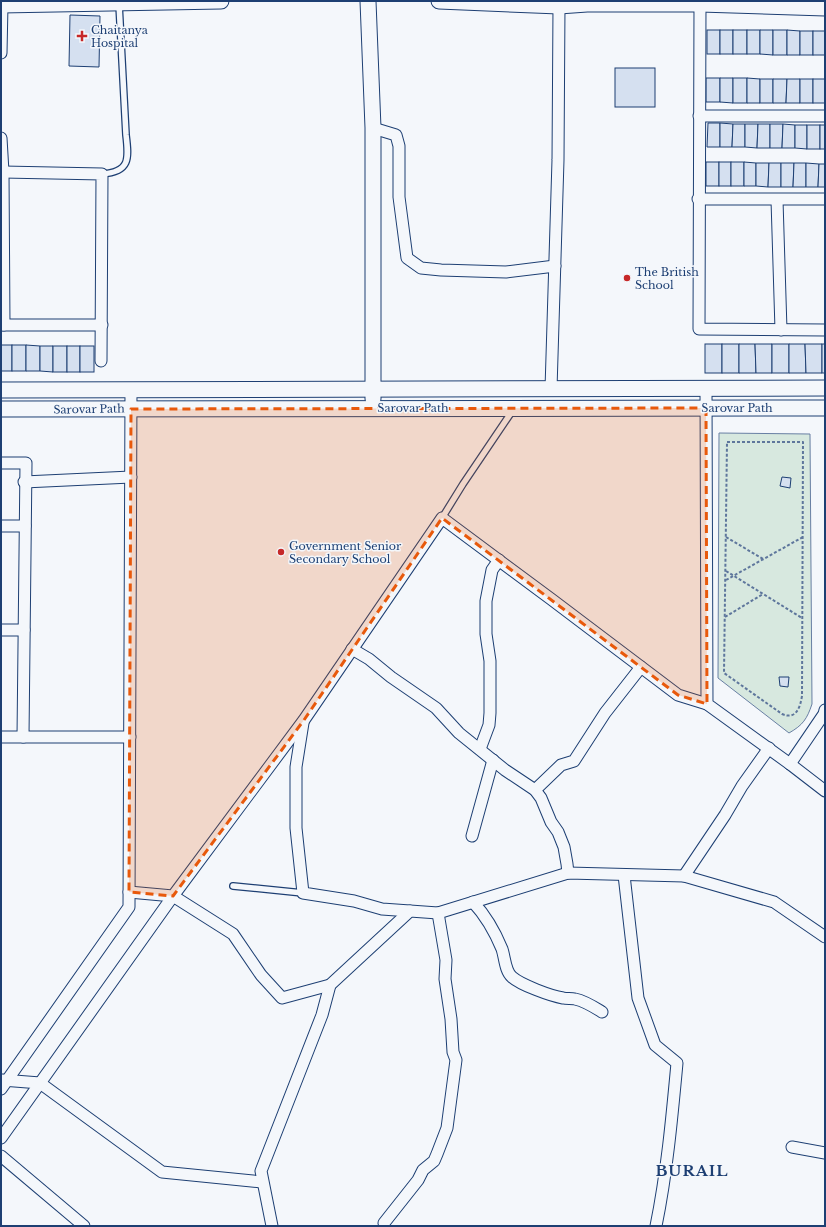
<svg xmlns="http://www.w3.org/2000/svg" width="826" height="1227" viewBox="0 0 826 1227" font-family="'Libre Baskerville',serif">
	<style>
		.green { fill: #d7e8df; stroke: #687fa3 }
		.building { fill: #d5e0f0; stroke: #1d3f73 }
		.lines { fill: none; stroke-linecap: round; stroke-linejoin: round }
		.lane-casing { stroke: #1d3f73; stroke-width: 8 }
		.street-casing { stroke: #1d3f73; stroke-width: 13 }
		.secondary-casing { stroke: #1d3f73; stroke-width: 17 }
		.path { stroke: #5e769c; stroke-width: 2; stroke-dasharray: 3 2; stroke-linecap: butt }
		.lane { stroke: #f4f7fb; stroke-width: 5.5 }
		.street { stroke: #f4f7fb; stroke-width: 11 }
		.secondary { stroke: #f4f7fb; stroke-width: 15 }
		.marked { fill: #e8590c; fill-opacity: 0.2; stroke: #e8590c; stroke-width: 3; stroke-dasharray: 8 5; stroke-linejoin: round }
		.poi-dot { fill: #c62828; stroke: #f4f7fb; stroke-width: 1.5 }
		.labels { text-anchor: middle; stroke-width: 3; stroke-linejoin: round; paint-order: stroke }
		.poi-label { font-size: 11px; fill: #1d3f73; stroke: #f4f7fb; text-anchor: start }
		.street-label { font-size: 11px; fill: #1d3f73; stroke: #f4f7fb }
		.district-label { font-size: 15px; font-weight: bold; letter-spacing: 1px; fill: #1d3f73; stroke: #f4f7fb }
	</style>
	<rect width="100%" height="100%" fill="#f4f7fb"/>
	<path class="green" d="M 719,433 L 810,434 L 812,704 C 807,719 803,725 789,733 L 718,678 Z"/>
	<g class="building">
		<path d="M 70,15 L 100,16 L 99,67 L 69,66 Z"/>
		<rect x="707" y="30" width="13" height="24"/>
		<rect x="720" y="30" width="13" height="24"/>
		<rect x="733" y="30" width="14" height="24"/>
		<rect x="747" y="30" width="13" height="24"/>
		<path d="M 760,30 L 773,30 L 773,55 L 760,54 Z"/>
		<rect x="773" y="30" width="14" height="25"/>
		<path d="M 787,30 L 800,31 L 800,55 L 787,55 Z"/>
		<rect x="800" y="31" width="13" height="24"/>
		<rect x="813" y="31" width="12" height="24"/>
		<rect x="615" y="68" width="40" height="39"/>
		<rect x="706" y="78" width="14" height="24"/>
		<path d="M 720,78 L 733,78 L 733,103 L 720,102 Z"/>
		<rect x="733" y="78" width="14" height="25"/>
		<path d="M 747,78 L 760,79 L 760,103 L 747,103 Z"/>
		<rect x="760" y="79" width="13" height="24"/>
		<path d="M 773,79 L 787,79 L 786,103 L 773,103 Z"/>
		<path d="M 787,79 L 800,79 L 800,103 L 786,103 Z"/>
		<rect x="800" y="79" width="13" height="24"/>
		<rect x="813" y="79" width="12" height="24"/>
		<path d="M 708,123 L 720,123 L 720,147 L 707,147 Z"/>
		<path d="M 720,123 L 733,124 L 732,147 L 720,147 Z"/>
		<path d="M 733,124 L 745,124 L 745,147 L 732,147 Z"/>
		<path d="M 745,124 L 758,124 L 757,148 L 745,147 Z"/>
		<path d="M 758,124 L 770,124 L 770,148 L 757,148 Z"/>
		<path d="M 770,124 L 783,124 L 782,148 L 770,148 Z"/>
		<path d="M 783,124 L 795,125 L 795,148 L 782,148 Z"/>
		<path d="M 795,125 L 807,125 L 807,149 L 795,148 Z"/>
		<rect x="807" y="125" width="13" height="24"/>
		<rect x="820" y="125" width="5" height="24"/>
		<rect x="706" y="162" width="13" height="24"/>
		<rect x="719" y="162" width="12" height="24"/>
		<rect x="731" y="162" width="13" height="24"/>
		<path d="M 744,162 L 756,163 L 756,186 L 744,186 Z"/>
		<path d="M 756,163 L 769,163 L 768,187 L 756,186 Z"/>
		<path d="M 769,163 L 781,163 L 781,187 L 768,187 Z"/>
		<path d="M 781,163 L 794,163 L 793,187 L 781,187 Z"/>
		<path d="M 794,163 L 806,163 L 806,187 L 793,187 Z"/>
		<path d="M 806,163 L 819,164 L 818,187 L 806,187 Z"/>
		<path d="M 819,164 L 825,164 L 825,187 L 818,187 Z"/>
		<rect x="705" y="344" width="17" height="29"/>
		<rect x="722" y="344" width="17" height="29"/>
		<path d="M 739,344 L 755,344 L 756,373 L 739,373 Z"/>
		<path d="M 755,344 L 772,344 L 772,373 L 756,373 Z"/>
		<rect x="772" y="344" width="17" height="29"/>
		<path d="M 789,344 L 805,344 L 806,373 L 789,373 Z"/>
		<path d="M 805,344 L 822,344 L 822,373 L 806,373 Z"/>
		<rect x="822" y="344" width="3" height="29"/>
		<rect x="1" y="345" width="11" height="26"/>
		<rect x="12" y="345" width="14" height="26"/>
		<path d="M 26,345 L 40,346 L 40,371 L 26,371 Z"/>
		<path d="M 40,346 L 53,346 L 53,372 L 40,371 Z"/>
		<rect x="53" y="346" width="14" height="26"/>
		<rect x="67" y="346" width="13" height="26"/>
		<rect x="80" y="346" width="14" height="26"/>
		<path d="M 782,477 L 791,478 L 790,488 L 780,486 Z"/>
		<path d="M 779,677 L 789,677 L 788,687 L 780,686 Z"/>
	</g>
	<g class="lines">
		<defs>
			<g id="lane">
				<path d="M 102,174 C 130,172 129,159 126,135 L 119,4"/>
				<path d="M 442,518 L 463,484 L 513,410"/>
				<path d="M 233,886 L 303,893"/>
			</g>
			<g id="street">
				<path d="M 700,4 L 699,329 L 825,330"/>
				<path d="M 1,53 L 2,5"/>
				<path d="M 699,116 L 825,116"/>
				<path d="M 373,128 L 396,135 L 399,146 L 399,197 L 407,258 L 421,268 L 441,270 L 506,272 L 555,266"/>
				<path d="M 1,138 L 3,172 L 4,325"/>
				<path d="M 3,172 L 102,174 L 101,361"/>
				<path d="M 698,199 L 825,199"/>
				<path d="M 777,200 L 781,330"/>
				<path d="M 1,325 L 102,325"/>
				<path d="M 551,389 L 558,160 L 559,6"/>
				<path d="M 706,389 L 707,704 L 790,764 L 825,791"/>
				<path d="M 1,463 L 26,463 L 23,737"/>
				<path d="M 24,482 L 131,477"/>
				<path d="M 1,526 L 25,526"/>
				<path d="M 1,630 L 24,630"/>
				<path d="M 352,649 L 369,659 L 391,677 L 436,708 L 459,733 L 505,770 L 535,790 L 541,798 L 551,822 L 558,832 L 564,847 L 567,864 L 568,873"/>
				<path d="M 303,723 L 296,767 L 296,828 L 303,893 L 354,901 L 382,909 L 410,911"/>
				<path d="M 1,737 L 130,737"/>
				<path d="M 480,749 L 489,725 L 490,713 L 490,661 L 486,634 L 486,601 L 492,570 L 499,560"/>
				<path d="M 790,764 L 824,714 L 825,710"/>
				<path d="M 535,790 L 561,765 L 574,761 L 605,713 L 641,667"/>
				<path d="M 472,836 L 493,760"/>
				<path d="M 624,875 L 638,998 L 655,1045 L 677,1063 C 672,1117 667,1172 656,1226"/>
				<path d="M 684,876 L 725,815 L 742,786 L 769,748"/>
				<path d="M 129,892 L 173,896 L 304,720 L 442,518 L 551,599 L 678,695 L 707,704"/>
				<path d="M 473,902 C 486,916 495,932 502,949 C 505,958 505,971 512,977 C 521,985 551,996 563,998 C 567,999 571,998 575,999 C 585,1001 594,1007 602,1012"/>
				<path d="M 2,1080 L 40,1083 L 162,1172 L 262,1182"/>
				<path d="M 1,1089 L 129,907 L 131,390"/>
				<path d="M 1,1138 L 173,896 L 233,934 L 261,975 L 282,998 L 330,985 L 410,911 L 438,913 L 568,873 L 684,876 L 774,902 L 825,937"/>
				<path d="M 792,1147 L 825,1153"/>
				<path d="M 1,1156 L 84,1226"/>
				<path d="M 384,1223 L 418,1180 L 423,1170 L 434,1161 L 437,1154 L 447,1128 L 456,1060 L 453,1052 L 451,1019 L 445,979 L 446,960 L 438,913"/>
				<path d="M 272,1226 L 261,1171 L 322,1015 L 330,985"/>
			</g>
			<g id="secondary">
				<path d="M 368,1 L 373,128 L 373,399"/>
				<path d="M 439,1 L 559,6 L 587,4 L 700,4 L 825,8"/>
				<path d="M 1,5 L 221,1"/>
				<path d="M 1,390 L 825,388"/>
				<path d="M 1,409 L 825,408"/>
			</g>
		</defs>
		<use href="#lane" class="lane-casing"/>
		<use href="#street" class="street-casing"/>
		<use href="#secondary" class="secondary-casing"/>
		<g class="path">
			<path d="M 727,442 L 803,442 L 802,696 C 800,708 796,720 782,714 L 724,673 Z"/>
			<path d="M 726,537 L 763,559"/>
			<path d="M 726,571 L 802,618"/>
			<path d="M 726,580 L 803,537"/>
			<path d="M 725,617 L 763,594"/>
		</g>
		<use href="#lane" class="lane"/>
		<use href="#street" class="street"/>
		<use href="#secondary" class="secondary"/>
	</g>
	<path class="marked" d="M 706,408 L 707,704 L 678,695 L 442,518 L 304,720 L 173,896 L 129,892 L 131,409 Z"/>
	<g class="poi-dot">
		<path d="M80 30h4v4h4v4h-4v4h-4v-4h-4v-4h4z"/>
		<circle cx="627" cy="278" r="4"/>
		<circle cx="281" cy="552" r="4"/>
	</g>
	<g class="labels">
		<g class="poi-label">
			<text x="91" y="34">Chaitanya<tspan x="91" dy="13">Hospital</tspan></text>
			<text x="635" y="276">The British<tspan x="635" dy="13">School</tspan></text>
			<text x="289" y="550">Government Senior<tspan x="289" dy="13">Secondary School</tspan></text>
		</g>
		<g class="street-label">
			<text x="413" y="412">Sarovar Path</text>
			<text x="737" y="412">Sarovar Path</text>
			<text transform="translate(89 409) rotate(-1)" y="4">Sarovar Path</text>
		</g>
		<g class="district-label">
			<text x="692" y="1176">BURAIL</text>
		</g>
	</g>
	<rect width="826" height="1227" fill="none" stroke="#1d3f73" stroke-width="4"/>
</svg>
